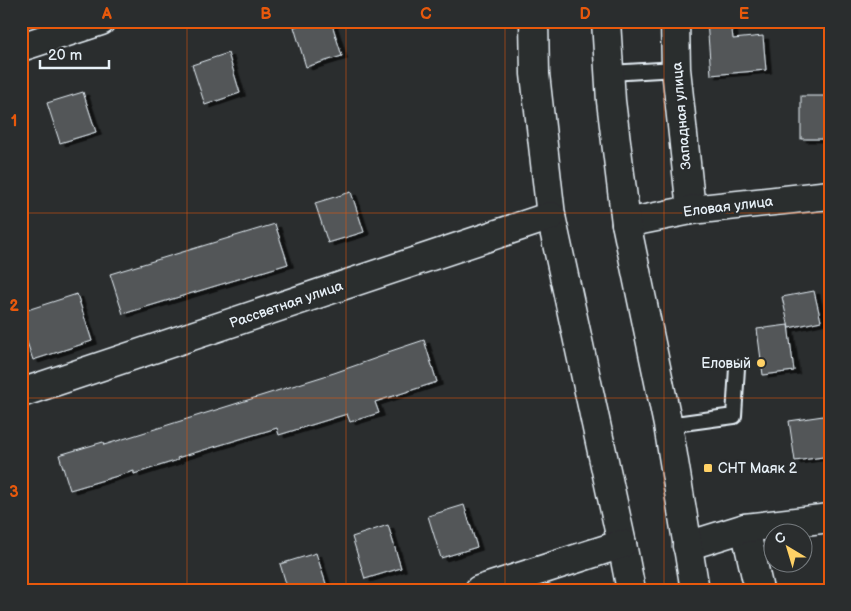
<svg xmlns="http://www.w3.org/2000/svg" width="851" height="611" viewBox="0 0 851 611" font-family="'Balsamiq Sans',sans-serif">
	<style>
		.building { fill: #535759; stroke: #e8f1f8; filter: url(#shadow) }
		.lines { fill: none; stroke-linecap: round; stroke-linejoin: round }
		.service-casing { stroke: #e8f1f8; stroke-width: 18 }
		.minor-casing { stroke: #e8f1f8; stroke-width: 31 }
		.tertiary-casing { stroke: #e8f1f8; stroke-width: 31 }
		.service { stroke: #2a2d2e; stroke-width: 14 }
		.minor { stroke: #2a2d2e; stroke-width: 28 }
		.tertiary { stroke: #2a2d2e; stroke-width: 28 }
		.grid { fill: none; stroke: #e8590c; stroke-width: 1; stroke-opacity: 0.55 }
		.poi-dot { fill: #ffd166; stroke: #2a2d2e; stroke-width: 2 }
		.labels { text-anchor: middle; stroke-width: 4.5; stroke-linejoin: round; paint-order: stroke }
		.street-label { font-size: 14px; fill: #e8f1f8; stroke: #2a2d2e }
		.poi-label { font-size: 14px; fill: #e8f1f8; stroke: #2a2d2e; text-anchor: end }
		.neatline { fill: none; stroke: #e8590c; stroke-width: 2 }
		.grid-label { font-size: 16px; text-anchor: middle; font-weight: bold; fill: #e8590c }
	</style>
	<defs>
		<filter id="shadow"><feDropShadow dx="5.5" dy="3" stdDeviation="0" flood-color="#0009"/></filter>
	</defs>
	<rect width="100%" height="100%" fill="#2a2d2e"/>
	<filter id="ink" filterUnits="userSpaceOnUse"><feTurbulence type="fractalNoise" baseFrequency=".02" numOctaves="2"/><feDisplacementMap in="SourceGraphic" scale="10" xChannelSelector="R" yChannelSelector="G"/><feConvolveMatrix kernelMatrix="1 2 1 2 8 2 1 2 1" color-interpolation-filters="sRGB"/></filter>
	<g filter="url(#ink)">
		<g class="building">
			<path d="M 312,21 L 331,21 L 342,56 L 306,67 L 294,27 Z"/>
			<path d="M 707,21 L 731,21 L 733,39 L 763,36 L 766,70 L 711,75 Z"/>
			<path d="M 228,53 L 240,93 L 205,105 L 192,65 Z"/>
			<path d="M 83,92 L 96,132 L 60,143 L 47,103 Z"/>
			<rect x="801" y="96" width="29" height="43"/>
			<path d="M 351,192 L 364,232 L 328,243 L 315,203 Z"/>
			<path d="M 275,224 L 288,264 L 123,314 L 110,274 Z"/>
			<path d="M 814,291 L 821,321 L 789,328 L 782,297 Z"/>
			<path d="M 77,294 L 92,341 L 33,360 L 21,324 L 21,312 Z"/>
			<path d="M 788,325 L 794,371 L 763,375 L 757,329 Z"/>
			<path d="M 424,340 L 437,382 L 375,402 L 379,413 L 350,422 L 347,414 L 279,435 L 277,428 L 177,458 L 178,460 L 134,474 L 134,471 L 70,490 L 59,455 L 103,442 L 104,445 L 334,373 L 388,354 L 388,352 Z"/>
			<path d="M 830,415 L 830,456 L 795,461 L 789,421 Z"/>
			<path d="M 464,505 L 477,547 L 441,558 L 428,516 Z"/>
			<path d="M 388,525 L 401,568 L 365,579 L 352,537 Z"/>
			<path d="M 316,553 L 328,590 L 288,590 L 280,564 Z"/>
		</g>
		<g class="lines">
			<defs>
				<g id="service">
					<path d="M 610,73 L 676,69"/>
					<path d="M 668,425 L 734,416 L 737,368"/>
				</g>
				<g id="minor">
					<path d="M 534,21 L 535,74 L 551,216 L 622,544 L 631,590"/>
					<path d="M 675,21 L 676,69 L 691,210"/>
					<path d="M 21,47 L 101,21"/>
					<path d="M 626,223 L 691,210 L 830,195"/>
					<path d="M 21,393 L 551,216"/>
					<path d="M 745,528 L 759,590"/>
					<path d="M 687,546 L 745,528 L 830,518"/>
					<path d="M 479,590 L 622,544"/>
				</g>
				<path id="tertiary" d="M 606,21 L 611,101 L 626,223 L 668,425 L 695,590"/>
			</defs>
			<use href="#service" class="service-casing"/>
			<use href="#minor" class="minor-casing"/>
			<use href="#tertiary" class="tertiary-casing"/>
			<use href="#service" class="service"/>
			<use href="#minor" class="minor"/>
			<use href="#tertiary" class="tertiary"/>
		</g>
	</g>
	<path class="grid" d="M 187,21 L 187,590M 346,21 L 346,590M 505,21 L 505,590M 664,21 L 664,590M 21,213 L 830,213M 21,398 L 830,398"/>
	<g class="poi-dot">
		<circle cx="761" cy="363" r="5"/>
		<rect x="703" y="463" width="10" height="10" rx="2.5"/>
	</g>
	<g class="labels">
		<g class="street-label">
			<text transform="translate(681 116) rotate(-95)" y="5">Западная улица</text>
			<text transform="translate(728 206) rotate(-7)" y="5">Еловая улица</text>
			<text transform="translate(286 304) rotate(-19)" y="5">Рассветная улица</text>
		</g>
		<g class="poi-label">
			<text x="751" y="368">Еловый</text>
			<text x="718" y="473" text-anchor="start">СНТ Маяк 2</text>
		</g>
	</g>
	<rect width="851" height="611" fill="none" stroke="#2a2d2e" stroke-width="55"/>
	<g transform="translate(788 548) rotate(322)"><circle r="24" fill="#2a2d2e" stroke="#767b7f"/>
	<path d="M0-4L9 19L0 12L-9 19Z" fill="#ffd166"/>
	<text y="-8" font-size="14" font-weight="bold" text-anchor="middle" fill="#e8f1f8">С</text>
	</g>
	<path d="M40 60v8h69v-8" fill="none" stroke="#e8f1f8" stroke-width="2.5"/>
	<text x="48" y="60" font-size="15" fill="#e8f1f8" stroke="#2a2d2e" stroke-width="4" paint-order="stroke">20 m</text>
	<rect x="28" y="28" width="796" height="556" class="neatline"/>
	<g class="grid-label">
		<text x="107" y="19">A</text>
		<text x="266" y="19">B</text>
		<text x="426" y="19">C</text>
		<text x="585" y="19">D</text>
		<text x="744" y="19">E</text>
		<text x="14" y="126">1</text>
		<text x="14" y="311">2</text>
		<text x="14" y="497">3</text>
	</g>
</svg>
